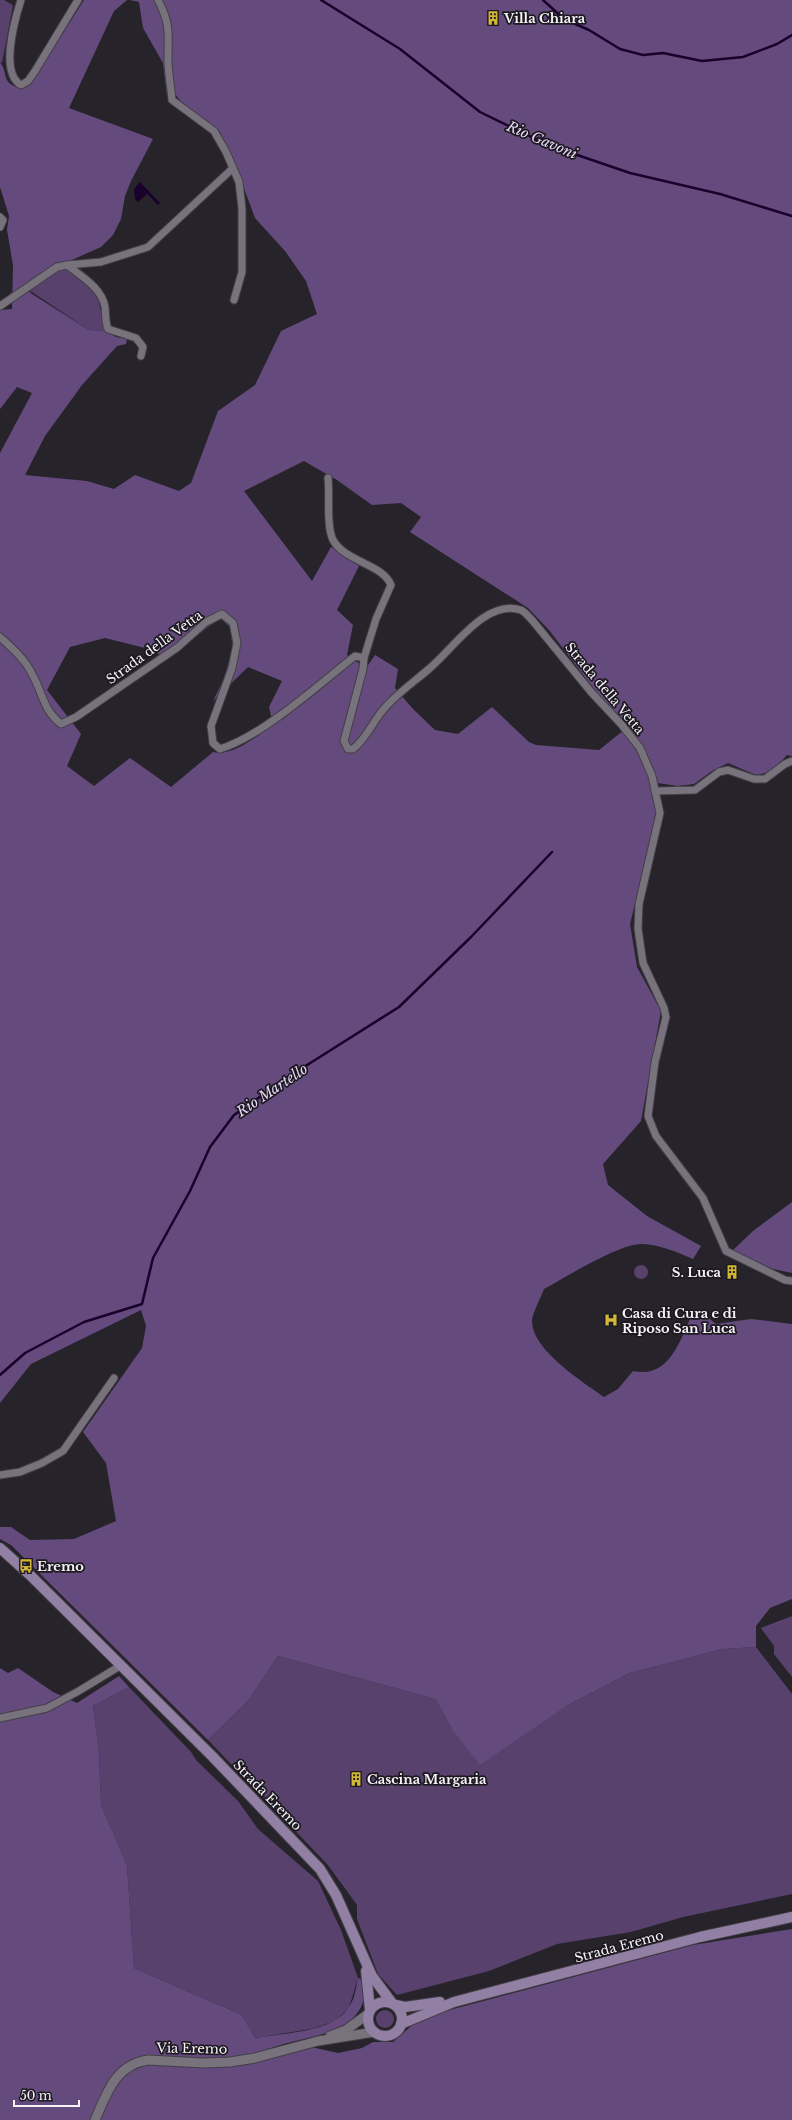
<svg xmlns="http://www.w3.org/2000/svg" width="792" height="2120" viewBox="0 0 792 2120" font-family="'Libre Baskerville',serif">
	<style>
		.green { fill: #58426d }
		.forest { fill: #654b7d; fill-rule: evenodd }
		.water { fill: #19012b }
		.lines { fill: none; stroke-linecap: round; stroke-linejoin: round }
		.stream { stroke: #19012b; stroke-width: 2.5 }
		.minor-casing { stroke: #433f46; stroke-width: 9 }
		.tertiary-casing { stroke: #433f46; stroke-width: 11 }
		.secondary-casing { stroke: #433f46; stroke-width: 12 }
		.minor { stroke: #77727c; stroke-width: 7 }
		.tertiary { stroke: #77727c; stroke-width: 9 }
		.secondary { stroke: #9180a3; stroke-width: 10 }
		.labels { text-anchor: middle; stroke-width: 3.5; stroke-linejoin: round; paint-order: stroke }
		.poi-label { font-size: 13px; font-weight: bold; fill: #f6f3f9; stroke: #1d1921; text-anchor: start }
		.street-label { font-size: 13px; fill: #f6f3f9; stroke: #1d1921 }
		.water-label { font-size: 14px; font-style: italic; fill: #e7d8f8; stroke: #1d1921 }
	</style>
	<rect width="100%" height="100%" fill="#27232b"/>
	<g class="green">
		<path d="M 0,0 L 4,0 L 13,5 L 2,63 L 0,62 Z"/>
		<path d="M 60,268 L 69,269 L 97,295 L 106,331 L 89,330 L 29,290 Z"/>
		<circle cx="641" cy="1272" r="7"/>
		<path d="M 792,1616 L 792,1677 L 774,1654 L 774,1646 L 761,1628 Z"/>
		<path d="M 756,1647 L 792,1694 L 792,1894 L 683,1917 L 631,1932 L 557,1944 L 489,1971 L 397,1995 L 378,1974 L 357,1919 L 357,1905 L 347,1891 L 327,1864 L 208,1740 L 248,1701 L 278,1656 L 435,1699 L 452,1729 L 566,1706 L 630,1673 L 723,1649 Z"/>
		<path d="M 129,1687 L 191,1752 L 196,1760 L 238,1801 L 258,1829 L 318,1881 L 341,1930 L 358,1978 L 349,2008 L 335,2021 L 311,2029 L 255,2038 L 242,2015 L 134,1968 L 127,1865 L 101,1805 L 99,1752 L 93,1706 Z"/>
		<circle cx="385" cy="2019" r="9"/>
	</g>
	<g class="forest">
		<path d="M 84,0 L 127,0 L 114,11 L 69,108 L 153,139 L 131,181 L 125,196 L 121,219 L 113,235 L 101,247 L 74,259 L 29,291 L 32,294 L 89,330 L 106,331 L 116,337 L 127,339 L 126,344 L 117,346 L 82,385 L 45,436 L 25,475 L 87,481 L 114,489 L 135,475 L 179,491 L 191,483 L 218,411 L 255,385 L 281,331 L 317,314 L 306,281 L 285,251 L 255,218 L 234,161 L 219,131 L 182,103 L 176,95 L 167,96 L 163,63 L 143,28 L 139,2 L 130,0 L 792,0 L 792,756 L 787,755 L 771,772 L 756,775 L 728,763 L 712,771 L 694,784 L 678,786 L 657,783 L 650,787 L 657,815 L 630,924 L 637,967 L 661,1011 L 641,1121 L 603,1164 L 608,1185 L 647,1216 L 701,1246 L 693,1259 C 680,1253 657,1244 643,1244 C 621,1242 565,1278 544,1289 C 541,1297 532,1314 532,1321 C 532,1350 583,1382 604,1397 L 618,1389 L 633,1371 C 670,1379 680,1340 693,1312 L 706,1316 L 716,1324 L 751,1319 L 792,1324 L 792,1599 L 770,1608 L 756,1626 L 756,1647 L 723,1649 L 630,1673 L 566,1706 L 480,1765 L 452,1729 L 435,1699 L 278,1656 L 248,1701 L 208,1740 L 11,1545 L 0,1539 L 0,1527 L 11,1527 L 30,1540 L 74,1539 L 116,1521 L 106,1463 L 83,1432 L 142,1348 L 146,1326 L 141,1310 L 31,1364 L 0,1403 L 0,453 L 32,393 L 17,387 L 0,409 L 0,310 L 12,309 L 13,265 L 7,230 L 9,216 L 0,187 L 0,62 C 9,74 0,83 22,89 L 31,83 ZM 304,461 L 337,480 L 372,505 L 401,503 L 421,517 L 410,532 L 528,608 L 549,630 L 597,693 L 629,726 L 599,750 L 536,745 L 529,742 L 492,707 L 458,734 L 435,730 L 413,709 L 395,688 L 398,669 L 375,655 L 366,668 L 347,655 L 353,625 L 337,610 L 360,564 L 331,547 L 312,581 L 244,491 ZM 221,619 L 230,627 L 233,648 L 223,681 L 213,701 L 248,667 L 282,681 L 269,707 L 273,725 C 255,737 235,756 213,752 L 171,787 L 130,758 L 94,786 L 67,766 L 81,734 L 47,690 L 70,647 L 105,638 L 153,650 L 167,660 L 209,626 Z"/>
		<path d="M 792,1202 L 792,1273 L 773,1269 L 732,1251 L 753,1231 Z"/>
		<path d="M 0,1668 L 8,1673 L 18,1668 L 53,1692 L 77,1703 L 119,1676 L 129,1687 L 93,1706 L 99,1752 L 101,1805 L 127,1865 L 134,1968 L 242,2015 L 255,2038 C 282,2033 333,2033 349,2007 C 355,1999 356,1987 358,1978 L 363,1980 C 364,1988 365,2000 361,2007 C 346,2039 289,2037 262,2052 L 311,2047 L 338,2053 L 362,2048 L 373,2042 L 393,2042 L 418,2020 L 446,2011 L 693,1945 L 792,1929 L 792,2120 L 0,2120 Z"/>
	</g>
	<path class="water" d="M 140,182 L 160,203 L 158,205 L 142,188 L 147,194 L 138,202 L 135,199 L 134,189 Z"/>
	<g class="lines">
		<g class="stream">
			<path d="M 321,0 L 400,49 L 480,112 L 548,145 L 630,173 L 720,194 L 792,216"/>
			<path d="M 543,0 L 564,19 L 589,30 L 620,49 L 643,55 L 663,53 L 702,61 L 743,57 L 777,44 L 792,35"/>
			<path d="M 0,1375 L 25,1353 L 84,1322 L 142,1304 L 153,1258 L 190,1191 L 210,1147 L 234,1115 L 296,1072 L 399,1007 L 471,937 L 552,852"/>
		</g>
		<defs>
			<g id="minor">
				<path d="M 21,0 C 14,22 0,73 21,85 L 28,81 L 35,71 L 78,0"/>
				<path d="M 158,0 C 171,25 168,33 168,60 C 168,73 171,87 172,100 L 214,131 L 226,152 L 239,182 L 242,209 L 242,272 L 234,300"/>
				<path d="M 0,217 L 3,220 L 0,227"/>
				<path d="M 67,265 C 81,276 102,288 105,307 C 106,315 105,321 108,329 L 136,338 L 143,347 L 141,356"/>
				<path d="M 0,306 L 57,267 L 67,265 L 101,262 L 148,247 L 232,169"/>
				<path d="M 328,478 C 330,496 326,525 333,540 C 345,562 383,564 391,585 L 376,619 L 364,658"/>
				<path d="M 0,637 C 12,648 25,659 32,674 C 43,693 43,710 61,724 L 76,717 L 178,647 L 206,622 L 222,614 L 233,623 L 237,643 L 232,668 L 211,726 L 213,743 L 220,749 C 264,735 318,685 355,656 L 364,658 L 363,669 L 344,741 L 348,749 L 353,749 C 366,739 372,723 383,710 C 396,694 414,682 430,668 C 453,649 486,598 521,610 C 525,612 529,617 532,620 L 591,692 L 621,724 L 640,748 L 652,776 L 660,813 L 639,904 L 638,929 L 643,963 L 664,1008 L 666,1017 L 655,1062 L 648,1116 L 656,1136 L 703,1198 L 726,1251 L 785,1280 L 792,1281"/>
				<path d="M 655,791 L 695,790 L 719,772 L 728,770 L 754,779 L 765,779 L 785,764 L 792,761"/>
				<path d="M 0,1475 L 20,1472 L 42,1463 L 63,1451 L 114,1378"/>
				<path d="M 0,1718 L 47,1708 L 77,1692 L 120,1666"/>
			</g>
			<g id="tertiary">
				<path d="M 330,2036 L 346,2030 L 368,2014"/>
				<path d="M 95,2120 C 107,2093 115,2065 148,2060 L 204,2063 L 230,2062 L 255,2058 L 318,2041 L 374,2032"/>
			</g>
			<g id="secondary">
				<path d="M 0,1548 L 30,1575 L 212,1756 L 320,1869 L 336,1895 L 372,1976 L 392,2003"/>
				<path d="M 366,1971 L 370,2010"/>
				<circle cx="385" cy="2019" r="17"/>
				<path d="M 396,2005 L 405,2007 L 440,2002"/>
				<path d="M 401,2024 L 454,2002 L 700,1937 L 792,1917"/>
			</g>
		</defs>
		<use href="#minor" class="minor-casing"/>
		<use href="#tertiary" class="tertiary-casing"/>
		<use href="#secondary" class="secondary-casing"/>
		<use href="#minor" class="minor"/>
		<use href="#tertiary" class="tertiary"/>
		<use href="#secondary" class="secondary"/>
	</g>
	<defs>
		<symbol id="building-bare" viewBox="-9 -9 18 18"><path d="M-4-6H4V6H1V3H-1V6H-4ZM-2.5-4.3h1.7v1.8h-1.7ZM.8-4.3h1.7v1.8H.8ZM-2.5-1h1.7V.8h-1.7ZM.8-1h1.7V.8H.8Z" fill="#d2b736" stroke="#1d1921" stroke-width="2.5" paint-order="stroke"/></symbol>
		<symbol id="hospital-bare" viewBox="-9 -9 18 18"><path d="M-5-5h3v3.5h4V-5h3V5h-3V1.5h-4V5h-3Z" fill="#d2b736" stroke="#1d1921" stroke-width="2.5" paint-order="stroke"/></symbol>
		<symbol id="bus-bare" viewBox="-9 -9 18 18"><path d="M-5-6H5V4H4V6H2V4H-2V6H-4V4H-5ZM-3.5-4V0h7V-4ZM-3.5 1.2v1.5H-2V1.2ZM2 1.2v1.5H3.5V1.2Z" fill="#d2b736" stroke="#1d1921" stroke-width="2.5" paint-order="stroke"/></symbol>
	</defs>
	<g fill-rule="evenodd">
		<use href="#building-bare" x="483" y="8" width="20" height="20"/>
		<use href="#building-bare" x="722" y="1262" width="20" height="20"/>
		<use href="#hospital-bare" x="601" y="1310" width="20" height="20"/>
		<use href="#bus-bare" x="16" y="1556" width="20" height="20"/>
		<use href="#building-bare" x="346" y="1769" width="20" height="20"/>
	</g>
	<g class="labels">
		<g class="poi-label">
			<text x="504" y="23">Villa Chiara</text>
			<text x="721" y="1277" text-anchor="end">S. Luca</text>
			<text x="622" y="1318">Casa di Cura e di<tspan x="622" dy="15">Riposo San Luca</tspan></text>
			<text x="37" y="1571">Eremo</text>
			<text x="367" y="1784">Cascina Margaria</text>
		</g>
		<g class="street-label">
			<text transform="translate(154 647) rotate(-36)" y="5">Strada della Vetta</text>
			<text transform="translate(605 688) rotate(50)" y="5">Strada della Vetta</text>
			<text transform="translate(268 1795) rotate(46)" y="5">Strada Eremo</text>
			<text transform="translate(619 1946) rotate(-15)" y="5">Strada Eremo</text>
			<text transform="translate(192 2048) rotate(1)" y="5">Via Eremo</text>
		</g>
		<g class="water-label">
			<text transform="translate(542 140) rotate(23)" y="5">Rio Gavoni</text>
			<text transform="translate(272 1090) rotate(-34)" y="5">Rio Martello</text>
		</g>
	</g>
	<path d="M14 2100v6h65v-6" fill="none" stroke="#f6f3f9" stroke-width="2"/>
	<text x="20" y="2100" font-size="12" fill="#f6f3f9" stroke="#1d1921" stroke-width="3" paint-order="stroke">50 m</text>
</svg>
